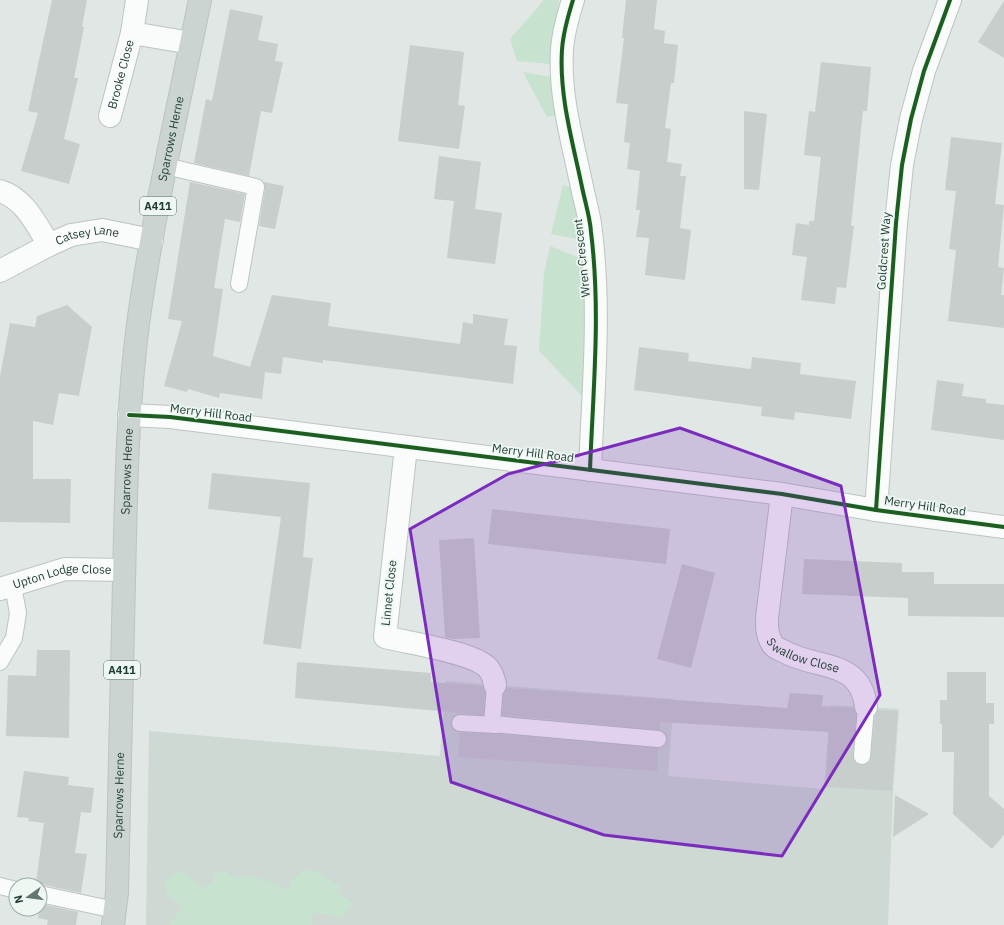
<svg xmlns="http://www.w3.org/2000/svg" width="1004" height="925" viewBox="0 0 1004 925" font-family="'IBM Plex Sans',sans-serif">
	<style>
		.built { fill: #ced9d4 }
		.green { fill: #c8e2d0 }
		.building { fill: #c8cecc }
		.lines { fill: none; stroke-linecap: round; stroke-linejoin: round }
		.lane-casing { stroke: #bdc4c1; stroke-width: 18 }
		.street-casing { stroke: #bdc4c1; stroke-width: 24 }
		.secondary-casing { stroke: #bdc5c2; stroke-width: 24 }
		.primary-casing { stroke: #bac4c1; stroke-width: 24 }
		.lane { stroke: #fafbfb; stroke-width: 16 }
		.street { stroke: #fafbfb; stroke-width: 22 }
		.secondary { stroke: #fafbfb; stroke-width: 22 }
		.primary { stroke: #ccd4d2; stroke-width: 22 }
		.cycleway-casing { stroke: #eef7f2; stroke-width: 6 }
		.cycleway { stroke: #1b5e20; stroke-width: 4 }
		.marked { fill: #7b2cbf; fill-opacity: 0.2; stroke: #7b2cbf; stroke-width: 3; stroke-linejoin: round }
		.labels { text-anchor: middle; stroke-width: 3.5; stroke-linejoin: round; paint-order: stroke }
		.shield { fill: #eef7f2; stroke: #5c736c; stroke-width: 1 }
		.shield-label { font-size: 11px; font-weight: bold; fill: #1e3b33 }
		.street-label { font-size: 12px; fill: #1e3b33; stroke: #eef7f2 }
	</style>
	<rect width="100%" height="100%" fill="#e0e7e4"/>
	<path class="built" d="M 446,681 L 674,699 L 668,776 L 824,789 L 830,705 L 899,709 L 893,794 L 888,925 L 146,925 L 149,731 L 440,756 Z"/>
	<g class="green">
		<path d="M 544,0 L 559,0 L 550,64 L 517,61 L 510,39 Z"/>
		<path d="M 523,72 L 551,77 L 557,115 L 547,117 Z"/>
		<path d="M 563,185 L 574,188 L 582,240 L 551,234 Z"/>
		<path d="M 550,246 L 582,259 L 585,306 L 582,396 L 539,351 L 544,273 Z"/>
		<path d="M 311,869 L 340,886 L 338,893 L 353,903 L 342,918 L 316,912 L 310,919 L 312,925 L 169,925 L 183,906 C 172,899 164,895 165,882 L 176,872 C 189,873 194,878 200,889 L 213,882 L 215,872 L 225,870 L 231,877 C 253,874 270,880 288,891 L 291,887 L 290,881 L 302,872 Z"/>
	</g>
	<g class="building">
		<path d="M 52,0 L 87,0 L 82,27 L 84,27 L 74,78 L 78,78 L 64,139 L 80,144 L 69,184 L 21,171 L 38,113 L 28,111 Z"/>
		<path d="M 626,0 L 657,0 L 654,29 L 665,31 L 664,43 L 678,45 L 674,83 L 671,83 L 665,128 L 671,129 L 667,162 L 682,164 L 680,176 L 686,176 L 680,228 L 691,230 L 685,280 L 645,275 L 649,238 L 636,237 L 640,210 L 636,210 L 640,171 L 627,169 L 630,143 L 624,142 L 628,104 L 616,103 L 624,38 L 622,38 Z"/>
		<path d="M 1004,1 L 1004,58 L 978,42 Z"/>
		<path d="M 230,9 L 263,16 L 258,40 L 278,44 L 275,61 L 283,62 L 272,113 L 261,111 L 249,176 L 194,163 L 206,99 L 212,101 Z"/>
		<path d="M 410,45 L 464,52 L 458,105 L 465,106 L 459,149 L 398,141 Z"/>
		<path d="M 821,62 L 871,67 L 867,111 L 863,111 L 851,226 L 854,226 L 846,288 L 837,287 L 835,304 L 801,300 L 807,257 L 792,255 L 796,223 L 809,225 L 809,221 L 814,221 L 821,157 L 804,155 L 809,111 L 815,112 Z"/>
		<path d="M 744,111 L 767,114 L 759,190 L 744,189 Z"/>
		<path d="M 951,137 L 1002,143 L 995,204 L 1004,205 L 998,267 L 1004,268 L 1001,295 L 1004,295 L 1004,328 L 948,321 L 956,250 L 949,249 L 956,191 L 945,190 Z"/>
		<path d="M 439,156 L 481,162 L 475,209 L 502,213 L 495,264 L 447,258 L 454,201 L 434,199 Z"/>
		<path d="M 190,182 L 245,194 L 240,222 L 225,219 L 214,288 L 223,289 L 213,356 L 250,367 L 272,295 L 331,303 L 328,326 L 460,344 L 463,322 L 473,324 L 473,314 L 508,319 L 504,345 L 517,346 L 513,384 L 323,360 L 323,363 L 283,357 L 281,374 L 265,372 L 262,399 L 220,393 L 219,398 L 188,389 L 187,392 L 164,386 L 182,321 L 168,319 Z"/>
		<path d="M 264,182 L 284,186 L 275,229 L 259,226 L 265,189 Z"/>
		<path d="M 67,305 L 92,327 L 79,396 L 59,393 L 53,425 L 33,421 L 33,479 L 71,479 L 70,523 L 0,522 L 0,376 L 10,323 L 35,327 L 37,316 Z"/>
		<path d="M 639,347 L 689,353 L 688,361 L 751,369 L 752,357 L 801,363 L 800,374 L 856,381 L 851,419 L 795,412 L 794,420 L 761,416 L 762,407 L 634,390 Z"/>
		<path d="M 937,380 L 964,384 L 962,396 L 986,399 L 986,403 L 1004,405 L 1004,440 L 931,430 Z"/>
		<path d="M 212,473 L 310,483 L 303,557 L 313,558 L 301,649 L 263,644 L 281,517 L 208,509 Z"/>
		<path d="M 492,509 L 670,529 L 666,564 L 488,544 Z"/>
		<path d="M 474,538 L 480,638 L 453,639 L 445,637 L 439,540 Z"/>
		<path d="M 804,559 L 902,563 L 902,572 L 934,572 L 934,584 L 1004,584 L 1004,617 L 908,616 L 908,598 L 802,594 Z"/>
		<path d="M 682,564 L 715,573 L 691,668 L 657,659 Z"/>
		<path d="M 37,650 L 70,650 L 69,738 L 6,736 L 8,675 L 36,676 Z"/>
		<path d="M 297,662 L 431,673 L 431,682 L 482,686 L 485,692 L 483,715 L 295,698 Z"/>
		<path d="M 947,672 L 986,672 L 986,703 L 994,703 L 994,724 L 989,724 L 989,796 L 1004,809 L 1004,835 L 992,849 L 953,814 L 954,752 L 942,752 L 942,724 L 940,724 L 940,700 L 947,700 Z"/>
		<path d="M 507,688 L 787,708 L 790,693 L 823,695 L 822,706 L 853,708 L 856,714 L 853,756 L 856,764 L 862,765 L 870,762 L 871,757 L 875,716 L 878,710 L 898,711 L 892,791 L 826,787 L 829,732 L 660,722 L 660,730 L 502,715 L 504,694 Z"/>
		<path d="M 460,733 L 498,734 L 658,748 L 657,771 L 458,757 Z"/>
		<path d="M 24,771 L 69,777 L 68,785 L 94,788 L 91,813 L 81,812 L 75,853 L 87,854 L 81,893 L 36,883 L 44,823 L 28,821 L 29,818 L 17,817 Z"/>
		<path d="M 895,795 L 929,814 L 893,837 Z"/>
		<path d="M 41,904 L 78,912 L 76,925 L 47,925 L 48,920 L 38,918 Z"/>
	</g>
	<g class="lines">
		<defs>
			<g id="lane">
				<path d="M 165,166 L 256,187 L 239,284"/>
				<path d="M 0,662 L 14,638 L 18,613 L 13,586"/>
				<path d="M 495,685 L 492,724 L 658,739"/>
				<path d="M 460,723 L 496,725"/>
				<path d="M 862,756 L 866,707"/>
				<path d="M 0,886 L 16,890"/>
				<path d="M 40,894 L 115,910"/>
			</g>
			<g id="street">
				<path d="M 573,0 C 568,16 563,33 562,50 C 559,96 573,143 582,187 C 585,202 590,217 591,232 C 601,312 593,390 590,470"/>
				<path d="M 132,33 L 191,43"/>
				<path id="s1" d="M 110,116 L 132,33 L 137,0"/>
				<path id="s2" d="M 0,191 C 25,199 36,224 49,245 L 71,235 L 102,230 L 152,240"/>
				<path d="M 0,271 L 49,245"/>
				<path d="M 406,447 L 385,637 C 408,643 473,652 488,668 C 492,673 494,679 495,685"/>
				<path id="s3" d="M 782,494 L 767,618 C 767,628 767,636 773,645 C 775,648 779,649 783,651 C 815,670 861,658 866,707"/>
				<path d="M 876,510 L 896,223 L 902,165 L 911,119 L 924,71 L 950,0"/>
				<path id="s4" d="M 0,589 L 65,569 L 124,570"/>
			</g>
			<path id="secondary" d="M 129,415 L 170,417 L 782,494 L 876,510 L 1004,527"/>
			<g id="primary">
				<path id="s5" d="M 113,925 L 117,893 C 119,789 122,685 124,581 C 126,495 127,409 138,324 C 153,215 178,108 200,0"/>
			</g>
		</defs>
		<use href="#lane" class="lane-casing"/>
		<use href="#street" class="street-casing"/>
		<use href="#secondary" class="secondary-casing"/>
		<use href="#primary" class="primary-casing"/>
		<use href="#lane" class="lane"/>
		<use href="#street" class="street"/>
		<use href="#secondary" class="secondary"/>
		<use href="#primary" class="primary"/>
		<defs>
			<g id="cycleway">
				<path d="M 573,0 C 568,16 563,33 562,50 C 559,96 573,143 582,187 C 585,202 590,217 591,232 C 601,312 593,390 590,470"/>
				<path d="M 129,415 L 170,417 L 782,494 L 876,510 L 1004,527"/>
				<path d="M 876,510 L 896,223 L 902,165 L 911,119 L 924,71 L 950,0"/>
			</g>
		</defs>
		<use href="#cycleway" class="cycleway-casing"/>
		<use href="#cycleway" class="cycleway"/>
	</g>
	<path class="marked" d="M 680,428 L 841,486 L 880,695 L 782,856 L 604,835 L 451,782 L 410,529 L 508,474 Z"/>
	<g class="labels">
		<g class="shield">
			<rect x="140" y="197" width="36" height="18" rx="3"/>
			<rect x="104" y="661" width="36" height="18" rx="3"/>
		</g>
		<g class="shield-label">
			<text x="158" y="210">A411</text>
			<text x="122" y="674">A411</text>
		</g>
		<g class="street-label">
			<text dy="4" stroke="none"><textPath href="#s1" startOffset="43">Brooke Close</textPath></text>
			<text dy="4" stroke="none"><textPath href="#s5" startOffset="790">Sparrows Herne</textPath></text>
			<text dy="4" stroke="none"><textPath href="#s2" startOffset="115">Catsey Lane</textPath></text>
			<text transform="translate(884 251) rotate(-86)" y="4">Goldcrest Way</text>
			<text transform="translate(582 258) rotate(-96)" y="4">Wren Crescent</text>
			<text transform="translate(211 413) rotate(7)" y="4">Merry Hill Road</text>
			<text transform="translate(533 453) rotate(7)" y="4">Merry Hill Road</text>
			<text dy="4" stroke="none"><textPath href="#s5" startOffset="454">Sparrows Herne</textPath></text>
			<text transform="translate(925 506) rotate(8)" y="4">Merry Hill Road</text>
			<text dy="4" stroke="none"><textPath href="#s4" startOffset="64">Upton Lodge Close</textPath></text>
			<text transform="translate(389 593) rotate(-84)" y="4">Linnet Close</text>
			<text dy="4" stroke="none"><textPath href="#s3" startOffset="185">Swallow Close</textPath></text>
			<text dy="4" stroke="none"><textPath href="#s5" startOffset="130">Sparrows Herne</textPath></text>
		</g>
	</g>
	<g transform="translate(28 897) rotate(256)"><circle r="19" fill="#eef7f2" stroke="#9baca6"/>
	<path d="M0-3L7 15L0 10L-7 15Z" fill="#627771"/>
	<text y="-6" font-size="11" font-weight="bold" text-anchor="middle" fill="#1e3b33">N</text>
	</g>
</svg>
